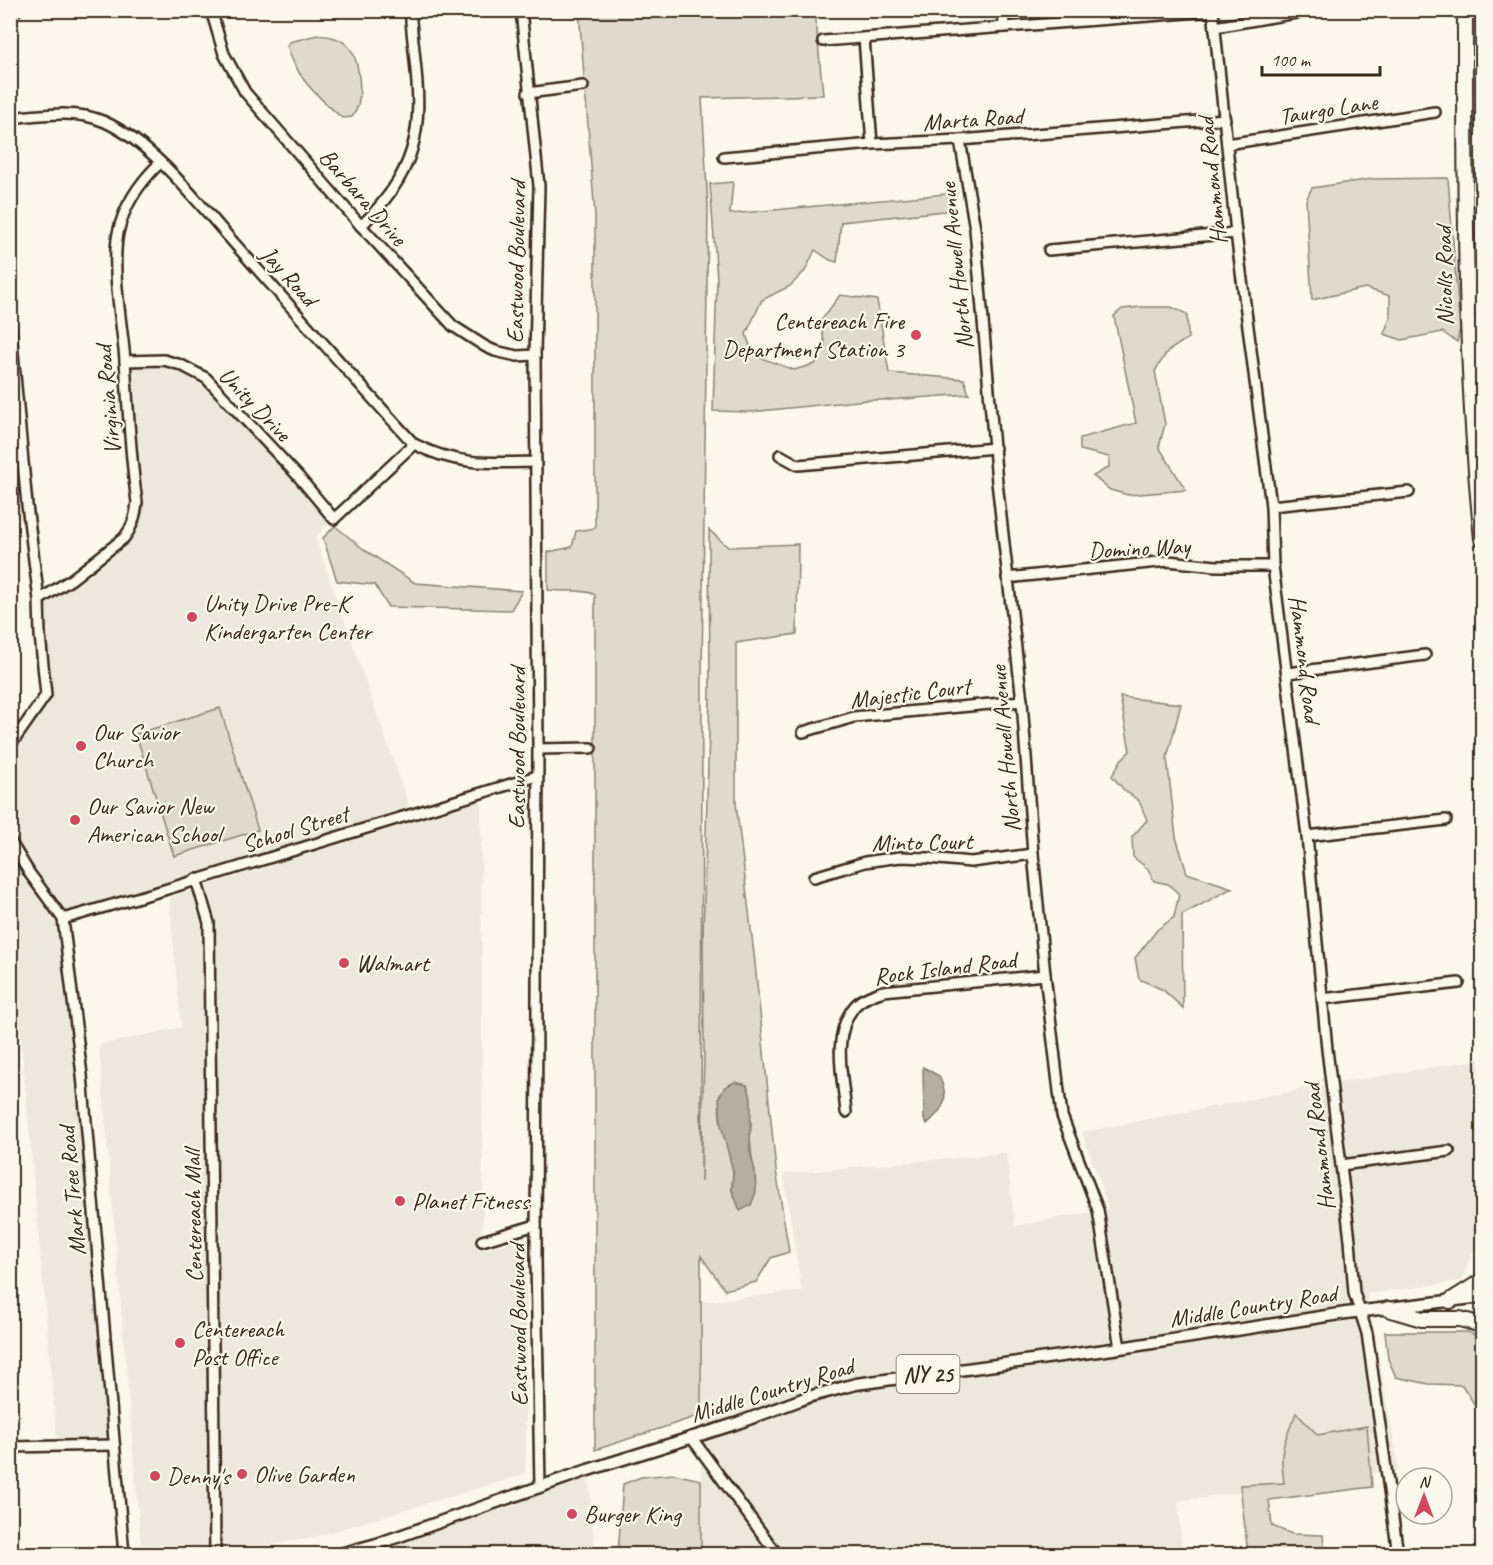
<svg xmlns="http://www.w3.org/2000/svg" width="1493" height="1565" viewBox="0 0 1493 1565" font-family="Caveat,sans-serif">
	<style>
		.built { fill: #ede8dd }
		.green { fill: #dfd9ce; stroke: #8d8276; stroke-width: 1.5; fill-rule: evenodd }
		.water { fill: #b6aea2; stroke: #85796d; stroke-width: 1.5 }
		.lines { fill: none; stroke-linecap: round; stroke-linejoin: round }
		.minor-casing { stroke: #3b2a1e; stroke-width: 14 }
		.major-casing { stroke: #3b2a1e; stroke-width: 15 }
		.highway-casing { stroke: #3b2a1e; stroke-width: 18 }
		.minor { stroke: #fbf7ec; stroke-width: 9 }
		.major { stroke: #fbf7ec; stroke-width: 10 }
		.highway { stroke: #fbf7ec; stroke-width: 14 }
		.poi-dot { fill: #d1495b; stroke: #fbf7ec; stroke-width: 2 }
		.labels { text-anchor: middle; stroke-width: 4.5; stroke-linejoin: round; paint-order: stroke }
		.shield { fill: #fbf7ec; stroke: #75685c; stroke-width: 1.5 }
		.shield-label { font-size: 22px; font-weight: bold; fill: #3b2a1e }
		.street-label { font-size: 24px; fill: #3b2a1e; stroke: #fbf7ec }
		.poi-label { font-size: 24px; fill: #3b2a1e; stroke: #fbf7ec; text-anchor: start }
	</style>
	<rect width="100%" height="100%" fill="#fbf7ec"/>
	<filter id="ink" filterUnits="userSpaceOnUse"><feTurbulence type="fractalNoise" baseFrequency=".0167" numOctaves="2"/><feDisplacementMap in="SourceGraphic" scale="12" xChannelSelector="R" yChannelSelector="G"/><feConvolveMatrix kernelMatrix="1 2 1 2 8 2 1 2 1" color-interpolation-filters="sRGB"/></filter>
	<g filter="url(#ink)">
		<g class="built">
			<path d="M 153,359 L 206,378 L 334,519 L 315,537 L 412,814 L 63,919 L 115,1453 L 58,1450 L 11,929 L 10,742 L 46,695 L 39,600 L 124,538 L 136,513 L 125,361 Z"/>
			<path d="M 481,801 L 483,1250 L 526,1238 L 526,1460 L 525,1474 L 308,1539 L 267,1545 L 224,1547 L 141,1544 L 99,1045 L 181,1027 L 169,897 Z"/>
			<path d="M 1482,1059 L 1482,1229 L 1461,1281 L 1367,1294 L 1399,1470 L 1178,1501 L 1182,1554 L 701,1554 L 701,1302 L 802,1291 L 783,1174 L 1006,1153 L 1015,1226 L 1109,1209 L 1082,1132 L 1314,1087 Z"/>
			<path d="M 588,1470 L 595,1554 L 363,1554 L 453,1518 Z"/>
		</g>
		<g class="green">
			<path d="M 579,11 L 815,11 L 823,95 L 702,98 L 708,207 L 702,673 L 701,1182 L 704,1055 L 703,935 L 710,695 L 709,530 L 728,547 L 798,544 L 797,634 L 736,643 L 736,803 L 754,954 L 776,1170 L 789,1252 L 771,1258 L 756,1282 L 725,1290 L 701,1256 L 701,1415 L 595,1450 L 595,595 C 586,589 561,592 548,590 L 548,552 L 572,547 L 576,531 L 595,528 L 595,216 ZM 725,1087 L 751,1123 L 750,1138 L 752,1160 L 732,1190 C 732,1183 733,1177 733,1170 C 730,1144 710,1112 725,1087 Z"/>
			<path d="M 317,35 C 328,36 339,37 348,46 C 359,57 362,89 358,105 C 357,109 354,114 352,117 L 342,118 C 317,95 297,80 287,45 L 290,42 Z"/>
			<path d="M 1448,178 L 1460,329 L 1457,342 L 1442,332 L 1402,340 L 1384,334 L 1390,318 L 1390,296 L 1365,288 L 1312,300 L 1306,200 L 1312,188 L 1372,179 Z"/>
			<path d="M 733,182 L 730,214 L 956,193 L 954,210 L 841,222 L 837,262 L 830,260 L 815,250 L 805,271 L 790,286 L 762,300 L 746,334 L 753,355 L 794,370 L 815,364 L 825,345 L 820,322 L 840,295 L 877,300 L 889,373 L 964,379 L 969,394 L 889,400 L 867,400 L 751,412 L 713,411 L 717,279 L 710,184 Z"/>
			<path d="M 1141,307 L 1171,307 L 1187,314 L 1188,338 L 1167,352 L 1155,371 L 1165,424 L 1159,447 L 1186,490 L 1128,495 L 1110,490 L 1093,476 L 1109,467 L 1109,457 L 1080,450 L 1080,438 L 1136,423 L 1114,316 L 1122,309 Z"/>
			<path d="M 335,526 L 366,551 L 415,583 L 522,591 L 511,610 L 388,607 L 375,585 L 337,581 L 323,538 Z"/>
			<path d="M 1120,697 L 1181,704 L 1167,758 L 1176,837 L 1187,873 L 1232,888 L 1182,915 L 1183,1008 L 1163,990 L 1139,979 L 1135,958 L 1157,930 L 1174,917 L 1179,894 L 1168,884 L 1154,881 L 1148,869 L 1133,857 L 1132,837 L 1147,820 L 1139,801 L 1124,790 L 1112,776 L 1121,760 L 1130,751 Z"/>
			<path d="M 220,708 L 258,830 L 174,856 L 136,734 Z"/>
			<path d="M 1385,1332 L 1468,1332 L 1482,1338 L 1482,1416 L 1462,1385 L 1429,1384 L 1396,1377 L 1388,1359 Z"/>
			<path d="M 1296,1413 L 1318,1435 L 1367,1426 L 1372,1487 L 1269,1500 L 1272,1526 L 1292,1534 L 1323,1535 L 1325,1554 L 1248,1554 L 1240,1485 L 1284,1483 C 1279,1448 1283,1445 1296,1413 Z"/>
			<path d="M 674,1474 L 701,1480 L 701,1554 L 618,1554 L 623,1484 L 641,1477 Z"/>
		</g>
		<g class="water">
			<path d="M 923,1067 L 939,1076 C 950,1099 945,1108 927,1124 L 924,1120 Z"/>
			<path d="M 735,1082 L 747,1085 L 751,1097 L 750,1151 L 755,1171 L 756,1192 L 751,1205 L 740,1211 L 732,1190 L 733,1171 L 721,1125 L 719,1097 L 725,1087 Z"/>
		</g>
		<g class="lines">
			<defs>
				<g id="minor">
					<path d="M 211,10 L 224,54 L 245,92 L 361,226 L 453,326 L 486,347 L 495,351 L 517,356 L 535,355"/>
					<path d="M 521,10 L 539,186 L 535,355 L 538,746 L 536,1260 L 540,1487"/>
					<path d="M 1003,10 L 1004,27"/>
					<path d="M 1213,10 L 1236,233 L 1271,506 L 1273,566 L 1307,836 L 1327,1049 L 1350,1240 L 1354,1293 L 1367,1333 L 1398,1554"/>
					<path d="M 10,11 L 17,10"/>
					<path d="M 1215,27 L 1314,10"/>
					<path d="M 864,38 L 872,144"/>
					<path d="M 823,41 L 1214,11"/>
					<path d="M 528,93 L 583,86"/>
					<path d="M 10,118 C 41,115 76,109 105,122 C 155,145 198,203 234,243 C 294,310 353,378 414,444 C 457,466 489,463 536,462"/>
					<path d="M 960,140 L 975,229 L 997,482 L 1022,701 L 1033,854 L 1045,975 L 1062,1116 L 1098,1210 L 1120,1348"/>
					<path d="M 1227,144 L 1435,112"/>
					<path d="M 724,157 L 872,144 L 960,140 L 1225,119"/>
					<path d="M 361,226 C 436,153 418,104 410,10"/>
					<path d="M 1049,250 L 1236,233"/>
					<path d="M 10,321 L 27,505 L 39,600 L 40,635 L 46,695 L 15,739 L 10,742"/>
					<path d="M 125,361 L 164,360 L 181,365 L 206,378 L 298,476 L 334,519 L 414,444"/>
					<path d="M 780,455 L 798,465 L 995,448"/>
					<path d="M 1271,506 L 1409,492"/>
					<path d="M 1007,578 L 1168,561 L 1216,566 L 1273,566"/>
					<path d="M 39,600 L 72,579 L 124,538 C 133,527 136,515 137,502 C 130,455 128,407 125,360 C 122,323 111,269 118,233 C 124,205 139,183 160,163"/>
					<path d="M 1288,673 L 1425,655"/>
					<path d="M 803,732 L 854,717 L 1022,701"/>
					<path d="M 538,749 L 591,748"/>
					<path d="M 1307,836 L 1446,820"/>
					<path d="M 10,841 L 30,874 L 63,919 L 82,1075 L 124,1554"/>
					<path d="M 814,877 L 865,862 L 900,857 L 928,858 L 971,862 L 1033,854"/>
					<path d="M 196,879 L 209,923 L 215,1554"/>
					<path d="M 63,919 L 164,890 L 537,776"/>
					<path d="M 1322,999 L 1459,983"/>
					<path d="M 846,1112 C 843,1078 831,1036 854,1007 C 861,998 873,995 883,991 L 1045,975"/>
					<path d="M 1341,1165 L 1449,1151"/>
					<path d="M 482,1241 L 536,1225"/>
					<path d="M 691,1437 L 777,1554"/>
					<path d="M 10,1447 L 114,1445"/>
				</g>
				<path id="major" d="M 340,1554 L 377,1544 L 588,1470 L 735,1424 L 808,1397 L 856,1384 L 1120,1348 L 1346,1313 L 1482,1297"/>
				<g id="highway">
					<path d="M 1465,10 C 1465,187 1464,363 1482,539"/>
					<path d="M 1450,1301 L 1482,1281"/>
					<path d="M 1388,1309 L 1422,1319 L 1460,1319 L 1482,1325"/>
				</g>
			</defs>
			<use href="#minor" class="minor-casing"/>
			<use href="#major" class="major-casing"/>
			<use href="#highway" class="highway-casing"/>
			<use href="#minor" class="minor"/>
			<use href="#major" class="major"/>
			<use href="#highway" class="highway"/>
		</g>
	</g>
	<g class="poi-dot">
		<circle cx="916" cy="335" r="6"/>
		<circle cx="192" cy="617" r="6"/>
		<circle cx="81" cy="746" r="6"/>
		<circle cx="75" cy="820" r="6"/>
		<circle cx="344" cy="963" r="6"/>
		<circle cx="400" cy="1201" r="6"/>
		<circle cx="180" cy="1343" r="6"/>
		<circle cx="242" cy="1474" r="6"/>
		<circle cx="155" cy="1476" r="6"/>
		<circle cx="572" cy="1514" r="6"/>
	</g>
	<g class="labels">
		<rect class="shield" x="896.5" y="1355" width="63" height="38" rx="4.5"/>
		<g class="shield-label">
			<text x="928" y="1382">NY 25</text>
		</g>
		<g class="street-label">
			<text transform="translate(1328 109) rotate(-9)" y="8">Taurgo Lane</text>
			<text transform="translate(973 119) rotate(-4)" y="8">Marta Road</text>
			<text transform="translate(1212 181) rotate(-96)" y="8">Hammond Road</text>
			<text transform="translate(363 197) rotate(49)" y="8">Barbara Drive</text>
			<text transform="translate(516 262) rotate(-89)" y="8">Eastwood Boulevard</text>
			<text transform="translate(956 266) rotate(-96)" y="8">North Howell Avenue</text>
			<text transform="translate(289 276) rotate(48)" y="8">Jay Road</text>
			<text transform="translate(1444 276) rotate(-91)" y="8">Nicolls Road</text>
			<text transform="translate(108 400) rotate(-95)" y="8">Virginia Road</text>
			<text transform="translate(255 404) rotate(46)" y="8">Unity Drive</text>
			<text transform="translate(1139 548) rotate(-3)" y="8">Domino Way</text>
			<text transform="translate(1305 659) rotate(83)" y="8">Hammond Road</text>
			<text transform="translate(910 693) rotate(-7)" y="8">Majestic Court</text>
			<text transform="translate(517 748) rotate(-90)" y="8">Eastwood Boulevard</text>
			<text transform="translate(1005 749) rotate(-95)" y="8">North Howell Avenue</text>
			<text transform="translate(295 829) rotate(-17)" y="8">School Street</text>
			<text transform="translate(922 842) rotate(-1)" y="8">Minto Court</text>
			<text transform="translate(945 968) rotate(-7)" y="8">Rock Island Road</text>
			<text transform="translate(1319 1147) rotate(-97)" y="8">Hammond Road</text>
			<text transform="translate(72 1191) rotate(-95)" y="8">Mark Tree Road</text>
			<text transform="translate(193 1216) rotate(-91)" y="8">Centereach Mall</text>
			<text transform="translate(1253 1306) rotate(-9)" y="8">Middle Country Road</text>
			<text transform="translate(518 1325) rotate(-91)" y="8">Eastwood Boulevard</text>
			<text transform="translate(772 1390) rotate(-17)" y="8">Middle Country Road</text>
		</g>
		<g class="poi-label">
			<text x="904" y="329" text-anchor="end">Centereach Fire<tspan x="904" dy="28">Department Station 3</tspan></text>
			<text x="204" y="611">Unity Drive Pre-K<tspan x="204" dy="28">Kindergarten Center</tspan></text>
			<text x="93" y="740">Our Savior<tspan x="93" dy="28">Church</tspan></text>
			<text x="87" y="814">Our Savior New<tspan x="87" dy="28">American School</tspan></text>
			<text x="356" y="971">Walmart</text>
			<text x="412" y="1209">Planet Fitness</text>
			<text x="192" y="1337">Centereach<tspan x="192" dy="28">Post Office</tspan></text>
			<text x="254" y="1482">Olive Garden</text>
			<text x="167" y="1484">Denny's</text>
			<text x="584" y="1522">Burger King</text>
		</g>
	</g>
	<rect width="1493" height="1565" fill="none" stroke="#fbf7ec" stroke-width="36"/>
	<rect x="18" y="18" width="1457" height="1529" fill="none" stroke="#3b2a1e" stroke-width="2" filter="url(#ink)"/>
	<g transform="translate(1424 1496)"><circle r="28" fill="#fbf7ec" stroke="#aea59a" stroke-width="1.5"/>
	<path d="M0-4.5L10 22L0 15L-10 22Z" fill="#d1495b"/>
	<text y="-9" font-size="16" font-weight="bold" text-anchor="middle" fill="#3b2a1e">N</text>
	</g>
	<path d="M1262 66v9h118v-9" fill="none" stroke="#3b2a1e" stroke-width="3"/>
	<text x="1271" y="66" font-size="18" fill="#3b2a1e" stroke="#fbf7ec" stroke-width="4.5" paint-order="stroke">100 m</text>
</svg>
